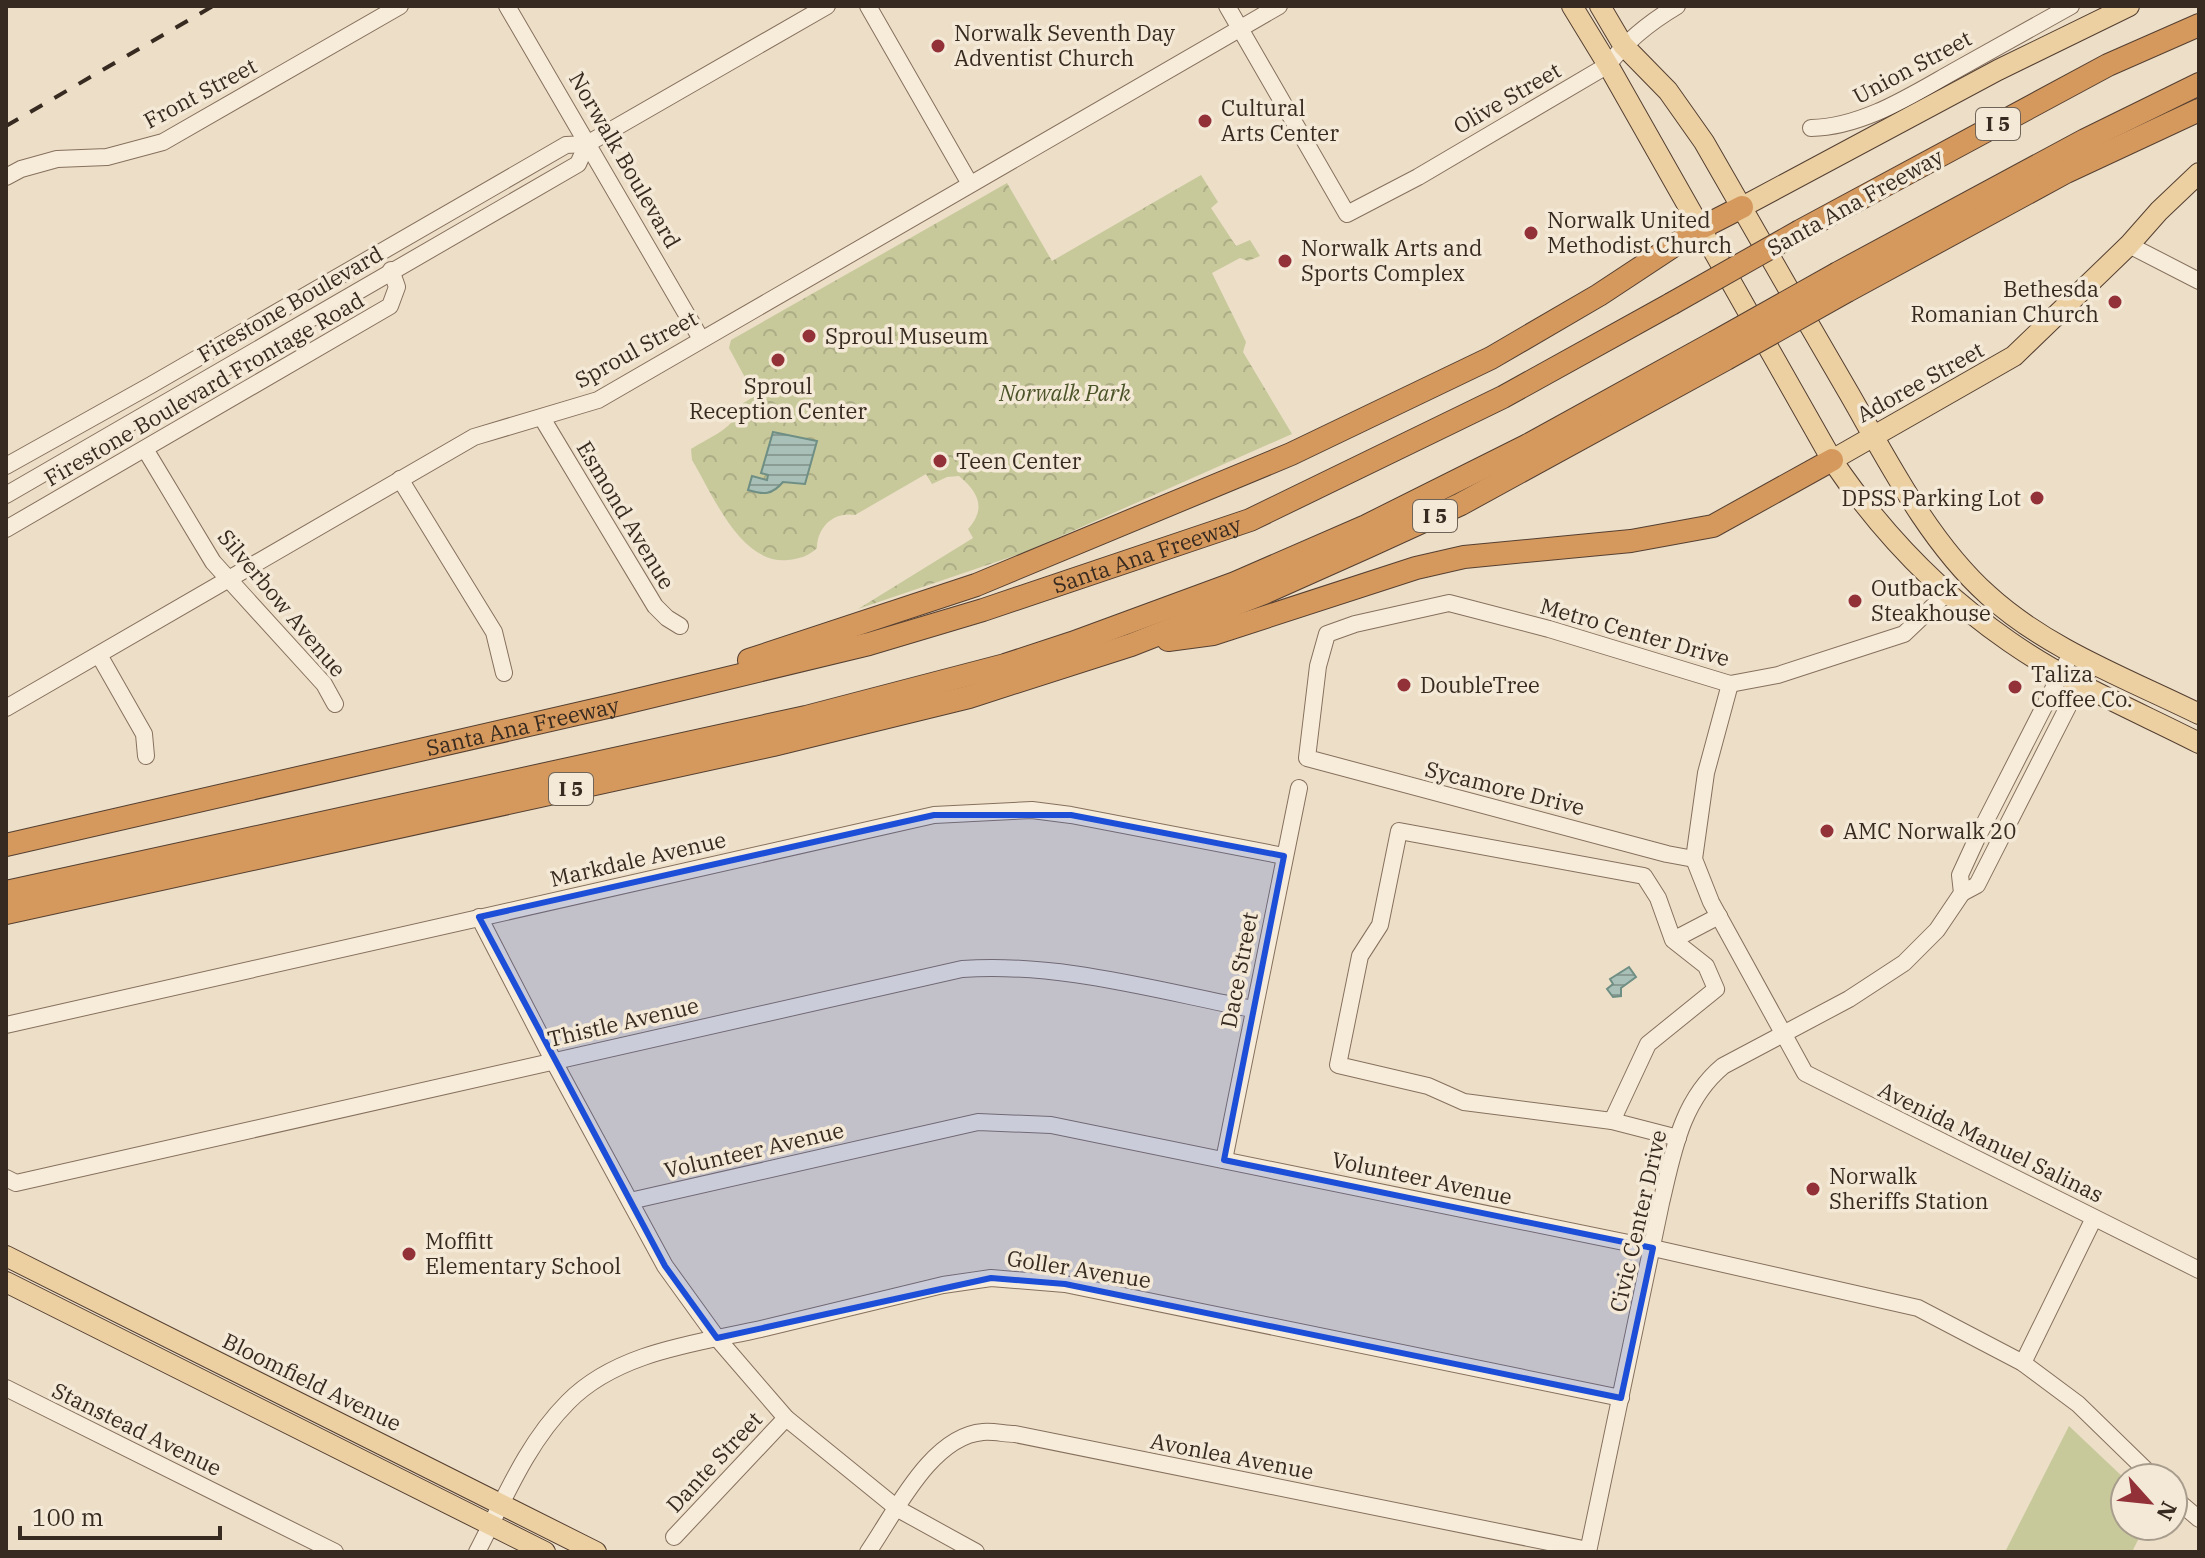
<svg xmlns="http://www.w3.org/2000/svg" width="2205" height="1558" viewBox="0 0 2205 1558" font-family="'IBM Plex Serif',serif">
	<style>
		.green { fill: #c7c99b }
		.park { fill: url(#park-crowns) }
		.water { fill: url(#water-rules); stroke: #6f8e84; stroke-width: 2 }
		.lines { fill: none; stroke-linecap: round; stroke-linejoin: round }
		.minor-casing { stroke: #86705d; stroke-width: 18 }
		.major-casing { stroke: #553f31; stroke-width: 22 }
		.highway-casing { stroke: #553f31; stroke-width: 24 }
		.minor { stroke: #f7ecda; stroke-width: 16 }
		.major { stroke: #ecd0a1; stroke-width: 20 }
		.highway { stroke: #d5995d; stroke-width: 22 }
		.rail { stroke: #372a20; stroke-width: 4; stroke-dasharray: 14 14; stroke-linecap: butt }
		.highway-bridge-casing { stroke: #553f31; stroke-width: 24; stroke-linecap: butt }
		.highway-bridge { stroke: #d5995d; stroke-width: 22 }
		.marked { fill: #1d4ed8; fill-opacity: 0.2; stroke: #1d4ed8; stroke-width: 6; stroke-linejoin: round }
		.poi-dot { fill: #923138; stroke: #f4e9d6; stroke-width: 3 }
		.labels { text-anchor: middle; stroke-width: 7; stroke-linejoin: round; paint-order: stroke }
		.shield { fill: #f4e9d6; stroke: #706357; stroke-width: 2 }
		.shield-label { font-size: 20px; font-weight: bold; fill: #372a20 }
		.poi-label { font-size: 22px; fill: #372a20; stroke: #f4e9d6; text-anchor: start }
		.street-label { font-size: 22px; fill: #372a20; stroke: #f4e9d6 }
		.park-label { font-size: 22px; font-style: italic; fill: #4b5328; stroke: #f4e9d6 }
	</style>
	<defs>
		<pattern id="park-crowns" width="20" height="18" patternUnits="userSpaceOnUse" patternTransform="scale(2)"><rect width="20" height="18" fill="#c7c99b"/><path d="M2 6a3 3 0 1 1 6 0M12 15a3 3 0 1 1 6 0" fill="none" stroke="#acad85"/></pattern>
		<pattern id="water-rules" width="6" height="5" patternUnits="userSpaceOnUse" patternTransform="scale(2)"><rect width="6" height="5" fill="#a8c0b7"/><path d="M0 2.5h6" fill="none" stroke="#8a9c94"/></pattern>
	</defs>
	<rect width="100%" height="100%" fill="#ecdec7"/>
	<path class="green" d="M 2069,1426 L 2125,1479 L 2125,1526 L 2145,1526 L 2132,1552 L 2005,1552 Z"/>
	<path class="park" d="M 1201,175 L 1218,202 L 1211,208 L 1236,246 L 1250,240 L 1260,256 L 1248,261 L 1240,258 L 1212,273 L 1246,342 L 1243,352 L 1292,434 L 1025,552 L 858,609 L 973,538 L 968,529 C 987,508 978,492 959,476 L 947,477 L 932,484 L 926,474 L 855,515 C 834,511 817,527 817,548 C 809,556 799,559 788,560 C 741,565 713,495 692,460 L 691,449 C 708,438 738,427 740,405 L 755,396 L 729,348 L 731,340 L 1007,183 L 1052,261 Z"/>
	<g class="water">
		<path d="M 773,432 L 817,441 L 805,484 L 783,482 C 772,495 764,495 748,490 L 752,476 L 767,480 L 768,475 L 761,473 Z"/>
		<path d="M 1629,967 L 1636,977 L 1621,988 L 1621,996 L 1613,997 L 1607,989 L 1613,984 L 1610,979 Z"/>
	</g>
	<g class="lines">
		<defs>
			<g id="minor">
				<path d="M 507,6 L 701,339"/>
				<path d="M 868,6 L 970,184"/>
				<path d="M 1227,6 L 1347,214 L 1418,177 L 1608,65 C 1627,40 1650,22 1677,6"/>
				<path d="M 1811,128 C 1864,127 1913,94 1958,69 C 1995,48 2033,27 2071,6"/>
				<path d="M 6,177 L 21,169 L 57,159 L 107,157 L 163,142 L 400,6"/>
				<path d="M 2129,245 L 2199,281"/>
				<path d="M 542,418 L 655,606 L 667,618 L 680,626"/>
				<path d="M 145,449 L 213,562 L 324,684 L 335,704"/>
				<path d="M 6,466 L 151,385 L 566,145 L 587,144 L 827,6"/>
				<path d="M 400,479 L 494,632 L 504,673"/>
				<path d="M 6,495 L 578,164 L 587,144"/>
				<path d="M 6,529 L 390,306 L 397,287 L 391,270"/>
				<path d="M 99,655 L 144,734 L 146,756"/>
				<path d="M 1730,684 L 1706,773 L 1694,859 L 1711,902 L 1805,1073 L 2199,1270"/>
				<path d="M 6,708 L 474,437 L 598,400 L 1279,6"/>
				<path d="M 1694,859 L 1667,854 L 1307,758 L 1318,666 L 1327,634 L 1355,624 L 1449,603 L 1549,629 L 1730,684 L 1778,675 L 1904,634 L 1947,593"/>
				<path d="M 1962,893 L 1977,885 L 2080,683 L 2095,663"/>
				<path d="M 479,917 L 553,1060 L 665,1266 L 717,1338 L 786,1418 L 898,1509 L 976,1552"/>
				<path d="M 1673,940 L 1706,966 L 1716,989 L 1648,1044 L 1612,1121 L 1464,1102 L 1428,1086 L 1338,1065 L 1360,956 L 1380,925 L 1399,831 L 1644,876 L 1658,898 L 1673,940 L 1719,916"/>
				<path d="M 6,1025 L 934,815 L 1032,810 L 1071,815 L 1284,856"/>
				<path d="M 1612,1121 L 1678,1138"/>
				<path d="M 1224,1160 L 1299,788"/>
				<path d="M 6,1178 L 16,1183 L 962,969 C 1060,962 1158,991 1253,1009"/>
				<path d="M 630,1201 L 978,1122 L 1051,1125 L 1653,1248 L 1918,1308 L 2023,1363 L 2078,1404 L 2154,1478"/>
				<path d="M 2023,1363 L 2094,1218"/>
				<path d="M 6,1388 L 335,1552"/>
				<path d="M 2173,1497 L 2199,1519"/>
				<path d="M 674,1537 L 786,1418"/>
				<path d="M 477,1552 C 504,1500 526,1444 568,1402 C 618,1351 699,1343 765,1328 C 824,1314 883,1299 943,1285 L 991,1278 L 1065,1284 L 1621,1398"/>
				<path d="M 868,1552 C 895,1513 931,1436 983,1432 C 994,1431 1005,1434 1015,1434 L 1588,1550"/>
				<path d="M 1588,1552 L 1661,1203 C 1673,1153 1681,1101 1723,1066 L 1849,999 L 1904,963 L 1937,930 L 1962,893 L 1960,875 L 1977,838 L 2072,652"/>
			</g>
			<g id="major">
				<path d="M 1572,6 L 1608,65 L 1832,460 C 1880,531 1939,593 2010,642 C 2069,683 2136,711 2199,743"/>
				<path d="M 1600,6 L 1623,45 L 1668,91 L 1704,142 C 1752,226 1801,311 1850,395 C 1889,463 1929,542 1988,595 C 2047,649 2128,679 2199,714"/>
				<path d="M 1742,207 L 1998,70 L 2129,6"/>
				<path d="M 1832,460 L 2014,356 L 2129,245 L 2159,211 L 2199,173"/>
				<path d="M 6,1256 L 596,1552"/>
				<path d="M 6,1282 L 545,1552"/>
			</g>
			<g id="highway">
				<path d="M 1800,231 L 2108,65 L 2199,25"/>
				<path d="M 1838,273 L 2085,140 L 2199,84"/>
				<path d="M 1847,291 L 2066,172 L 2199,110"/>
				<path d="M 1168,640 L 1213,634 L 1416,568 L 1464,557 L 1631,541 L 1713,526 L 1832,460"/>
				<path d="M 749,660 L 976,585 L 1291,454 L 1491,358 L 1599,295 L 1699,229 L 1742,207"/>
				<path id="s1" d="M 6,845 L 616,705 L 869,644 L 983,610 L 1250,520 L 1503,397 L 1671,304"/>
				<path d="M 6,892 L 806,717 L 1005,665 L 1072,643 L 1235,583 L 1366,526 L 1528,445 L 1715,342"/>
				<path d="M 6,913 L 773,745 L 969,697 L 1131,645 L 1264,593 L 1367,547 L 1461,504 L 1726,359"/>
			</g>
		</defs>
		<use href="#minor" class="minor-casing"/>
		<use href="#major" class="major-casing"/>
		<use href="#highway" class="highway-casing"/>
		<use href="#minor" class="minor"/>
		<use href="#major" class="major"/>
		<use href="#highway" class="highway"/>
		<path class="rail" d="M 6,126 L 213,6"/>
		<defs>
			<g id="highway-bridge">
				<path d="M 1671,304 L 1800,231"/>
				<path d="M 1715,342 L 1838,273"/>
				<path d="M 1726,359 L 1847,291"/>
			</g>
		</defs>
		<use href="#highway-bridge" class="highway-bridge-casing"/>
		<use href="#highway-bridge" class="highway-bridge"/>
	</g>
	<path class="marked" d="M 934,815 L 1071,815 L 1284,856 L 1224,1160 L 1653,1248 L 1621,1398 L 1065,1284 L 991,1278 L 717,1338 L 665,1266 L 479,917 Z"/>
	<g class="poi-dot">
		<circle cx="938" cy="46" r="8"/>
		<circle cx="1205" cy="121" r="8"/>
		<circle cx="1531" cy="233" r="8"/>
		<circle cx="1285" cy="261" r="8"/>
		<circle cx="2115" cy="302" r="8"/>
		<circle cx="809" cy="336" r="8"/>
		<circle cx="778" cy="360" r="8"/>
		<circle cx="940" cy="461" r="8"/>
		<circle cx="2037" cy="498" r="8"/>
		<circle cx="1855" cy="601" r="8"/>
		<circle cx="1404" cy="685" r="8"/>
		<circle cx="2015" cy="687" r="8"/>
		<circle cx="1827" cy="831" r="8"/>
		<circle cx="1813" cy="1189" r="8"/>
		<circle cx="409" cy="1254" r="8"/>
	</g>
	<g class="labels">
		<g class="shield">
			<rect x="1976" y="108" width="44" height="32" rx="6"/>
			<rect x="1413" y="500" width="44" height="32" rx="6"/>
			<rect x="549" y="773" width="44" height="32" rx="6"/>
		</g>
		<g class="shield-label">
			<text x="1998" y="131">I 5</text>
			<text x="1435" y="523">I 5</text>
			<text x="571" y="796">I 5</text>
		</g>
		<g class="poi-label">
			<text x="954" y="41">Norwalk Seventh Day<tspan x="954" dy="25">Adventist Church</tspan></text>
			<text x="1221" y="116">Cultural<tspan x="1221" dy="25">Arts Center</tspan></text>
			<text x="1547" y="228">Norwalk United<tspan x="1547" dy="25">Methodist Church</tspan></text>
			<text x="1301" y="256">Norwalk Arts and<tspan x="1301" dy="25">Sports Complex</tspan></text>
			<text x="2099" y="297" text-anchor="end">Bethesda<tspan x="2099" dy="25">Romanian Church</tspan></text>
			<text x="825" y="344">Sproul Museum</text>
			<text x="778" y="394" text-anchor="middle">Sproul<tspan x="778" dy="25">Reception Center</tspan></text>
			<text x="956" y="469">Teen Center</text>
			<text x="2021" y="506" text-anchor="end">DPSS Parking Lot</text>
			<text x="1871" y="596">Outback<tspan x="1871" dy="25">Steakhouse</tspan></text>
			<text x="2031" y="682">Taliza<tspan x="2031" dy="25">Coffee Co.</tspan></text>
			<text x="1420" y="693">DoubleTree</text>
			<text x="1843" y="839">AMC Norwalk 20</text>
			<text x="1829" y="1184">Norwalk<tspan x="1829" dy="25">Sheriffs Station</tspan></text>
			<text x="425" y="1249">Moffitt<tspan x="425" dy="25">Elementary School</tspan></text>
		</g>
		<g class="street-label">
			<text transform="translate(1912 67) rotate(-28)" y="8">Union Street</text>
			<text transform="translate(200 93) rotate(-28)" y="8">Front Street</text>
			<text transform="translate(1507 98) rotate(-30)" y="8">Olive Street</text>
			<text transform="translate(625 160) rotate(60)" y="8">Norwalk Boulevard</text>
			<text transform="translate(1855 202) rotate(-29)" y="8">Santa Ana Freeway</text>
			<text transform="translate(290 304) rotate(-30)" y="8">Firestone Boulevard</text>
			<text transform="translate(636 349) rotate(-29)" y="8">Sproul Street</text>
			<text transform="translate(1920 382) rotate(-29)" y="8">Adoree Street</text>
			<text transform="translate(204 389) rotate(-30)" y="8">Firestone Boulevard Frontage Road</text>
			<text transform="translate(626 515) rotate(59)" y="8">Esmond Avenue</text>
			<text dy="8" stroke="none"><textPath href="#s1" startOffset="1178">Santa Ana Freeway</textPath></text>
			<text transform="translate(282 603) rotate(50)" y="8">Silverbow Avenue</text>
			<text transform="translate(1635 632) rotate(16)" y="8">Metro Center Drive</text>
			<text dy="8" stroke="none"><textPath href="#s1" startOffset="530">Santa Ana Freeway</textPath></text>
			<text transform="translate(1505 788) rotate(14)" y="8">Sycamore Drive</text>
			<text transform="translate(638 859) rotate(-13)" y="8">Markdale Avenue</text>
			<text transform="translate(1239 970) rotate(-79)" y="8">Dace Street</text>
			<text transform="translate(623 1022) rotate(-13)" y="8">Thistle Avenue</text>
			<text transform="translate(1991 1142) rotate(26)" y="8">Avenida Manuel Salinas</text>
			<text transform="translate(754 1150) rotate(-13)" y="8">Volunteer Avenue</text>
			<text transform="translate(1422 1178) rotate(12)" y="8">Volunteer Avenue</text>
			<text transform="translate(1638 1221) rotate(-77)" y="8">Civic Center Drive</text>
			<text transform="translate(1079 1269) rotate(9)" y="8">Goller Avenue</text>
			<text transform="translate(312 1382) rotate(26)" y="8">Bloomfield Avenue</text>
			<text transform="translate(137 1429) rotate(26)" y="8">Stanstead Avenue</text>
			<text transform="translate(1232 1456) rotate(11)" y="8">Avonlea Avenue</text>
			<text transform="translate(714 1462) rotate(-47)" y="8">Dante Street</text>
		</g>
		<g class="park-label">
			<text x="1065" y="401">Norwalk Park</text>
		</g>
	</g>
	<rect width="2205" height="1558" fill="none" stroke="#372a20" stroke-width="16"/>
	<g transform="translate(2149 1502) rotate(117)"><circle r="38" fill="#f4e9d6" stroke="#a89d8d" stroke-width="2"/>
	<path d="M0-6L14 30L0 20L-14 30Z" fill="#923138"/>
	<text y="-12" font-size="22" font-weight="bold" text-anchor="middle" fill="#372a20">N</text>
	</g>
	<path d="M20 1526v12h200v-12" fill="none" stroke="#372a20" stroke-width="4"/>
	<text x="32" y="1526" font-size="24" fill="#372a20" stroke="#f4e9d6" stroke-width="6" paint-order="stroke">100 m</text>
</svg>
